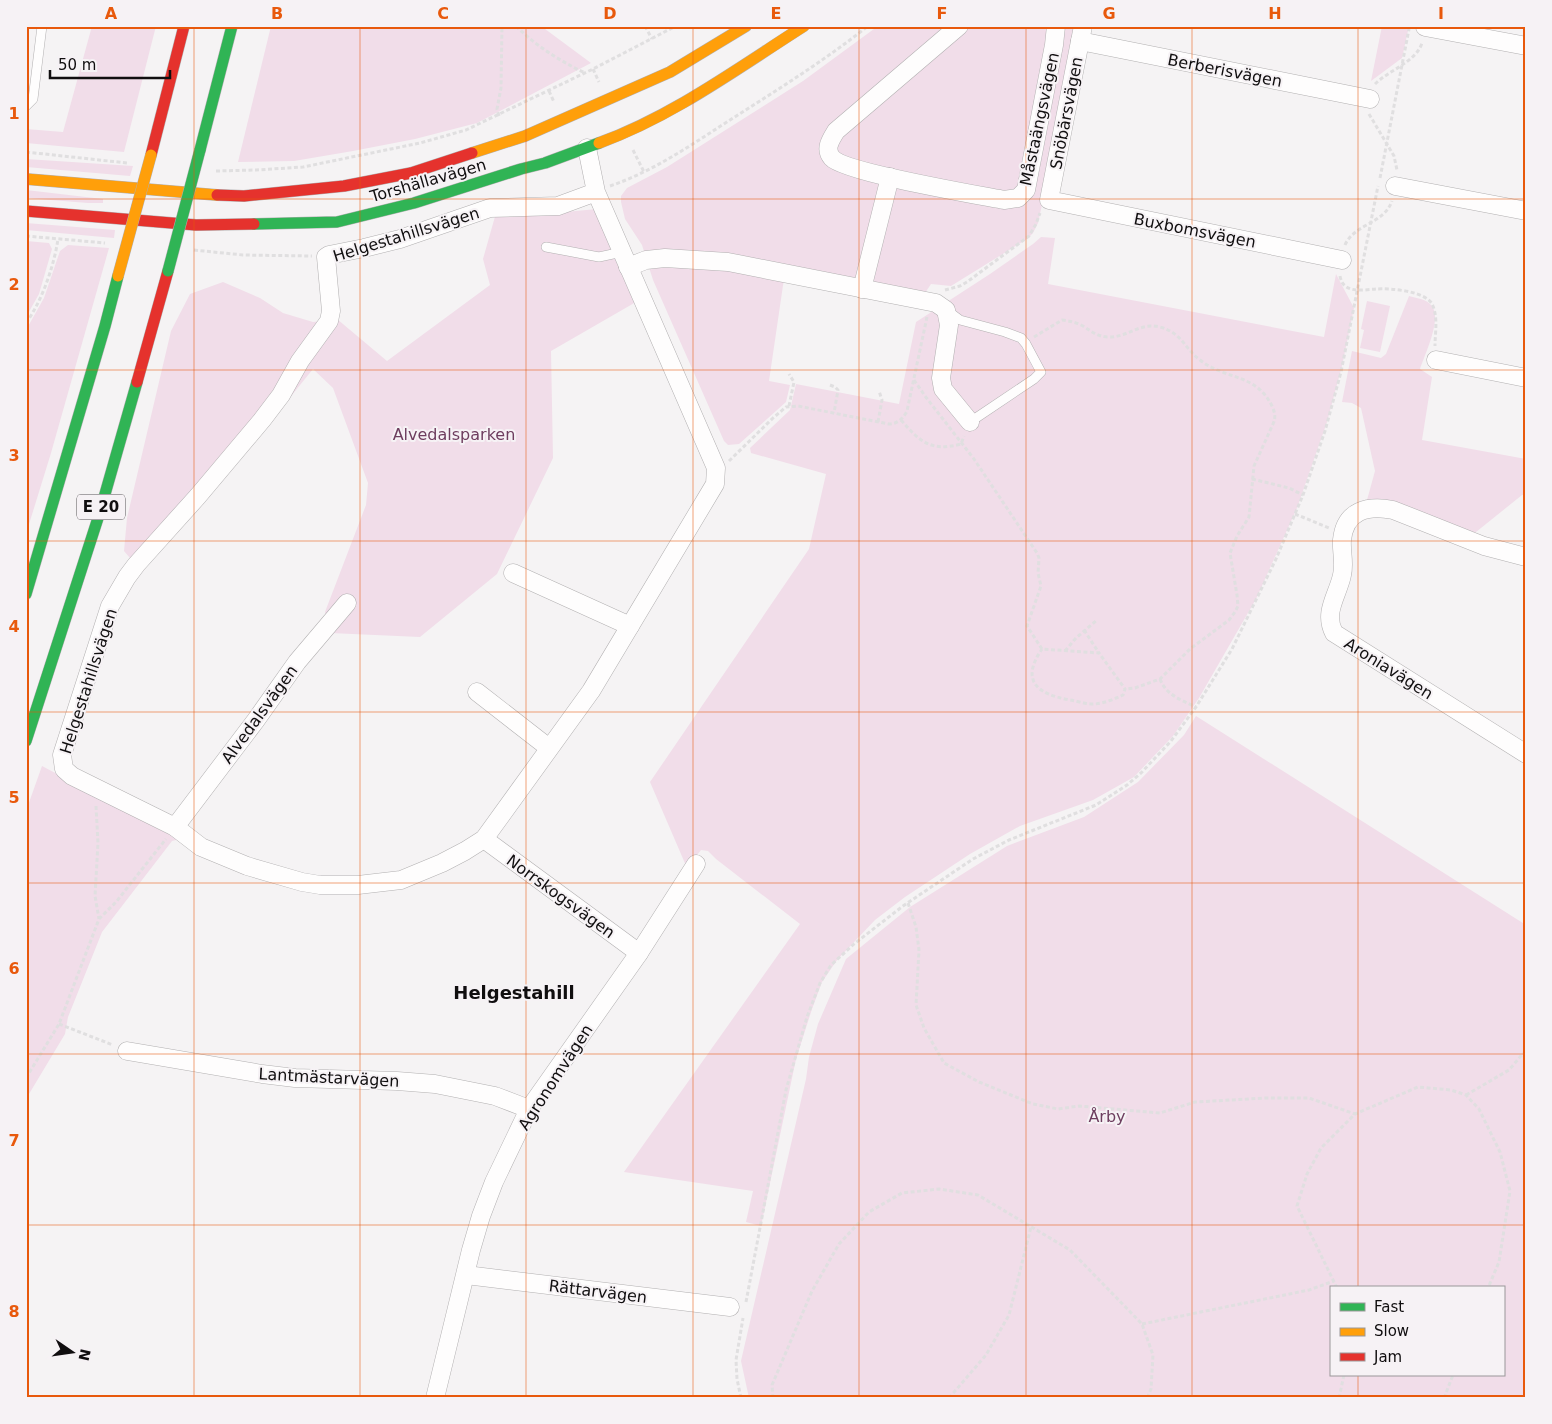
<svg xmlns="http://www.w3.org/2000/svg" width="1552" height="1424" viewBox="0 0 1552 1424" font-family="'DejaVu Sans',sans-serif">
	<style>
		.green { fill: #f1dde9; fill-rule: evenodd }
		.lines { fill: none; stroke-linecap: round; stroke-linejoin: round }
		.lane-casing { stroke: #b2b0b1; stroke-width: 10 }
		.street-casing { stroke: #b2b0b1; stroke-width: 19 }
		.fast-casing { stroke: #b2b0b1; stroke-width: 12 }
		.slow-casing { stroke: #b2b0b1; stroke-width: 12 }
		.jam-casing { stroke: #b2b0b1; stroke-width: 12 }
		.path { stroke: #e0dfe0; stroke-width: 3; stroke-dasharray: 4 2.5; stroke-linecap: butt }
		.lane { stroke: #fefdfd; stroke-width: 9 }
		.street { stroke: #fefdfd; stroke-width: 18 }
		.fast { stroke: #30b455; stroke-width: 11 }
		.slow { stroke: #ff9f0a; stroke-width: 11 }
		.jam { stroke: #e5322d; stroke-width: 11 }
		.fast-bridge-casing { stroke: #b2b0b1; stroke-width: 12; stroke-linecap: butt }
		.slow-bridge-casing { stroke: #b2b0b1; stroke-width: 12; stroke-linecap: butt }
		.fast-bridge { stroke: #30b455; stroke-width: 11 }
		.slow-bridge { stroke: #ff9f0a; stroke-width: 11 }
		.grid { fill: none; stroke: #e8590c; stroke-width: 1; stroke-opacity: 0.55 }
		.labels { text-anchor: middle; stroke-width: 4; stroke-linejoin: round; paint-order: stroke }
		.shield { fill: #f6f2f5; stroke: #555254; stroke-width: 1 }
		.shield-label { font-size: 15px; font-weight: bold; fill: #100e0f }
		.street-label { font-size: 16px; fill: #100e0f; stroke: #f6f2f5 }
		.park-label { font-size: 16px; fill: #6e3e5f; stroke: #f6f2f5 }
		.neighbourhood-label { font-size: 18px; font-weight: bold; fill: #100e0f; stroke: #f6f2f5 }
		.neatline { fill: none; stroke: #e8590c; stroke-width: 2 }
		.grid-label { font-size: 16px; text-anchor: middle; font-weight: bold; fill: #e8590c }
	</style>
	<rect width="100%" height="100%" fill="#f5f3f4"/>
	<g class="green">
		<path d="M 92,26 L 156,26 L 124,152 L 26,143 L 26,129 L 63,132 Z"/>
		<path d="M 271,26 L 541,26 L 591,63 L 477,123 L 415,139 L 353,151 L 294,161 L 238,162 Z"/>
		<path d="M 878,26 L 1081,26 L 1038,223 L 1033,233 L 1027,239 L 951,286 L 931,284 L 925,293 L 786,265 L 769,381 L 790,385 L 786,402 L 739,444 L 728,445 L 724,441 L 653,280 L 642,245 L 625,219 L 621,202 L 621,196 L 627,188 L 667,167 L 803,81 Z"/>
		<path d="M 1382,26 L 1409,26 L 1402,58 L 1371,81 Z"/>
		<path d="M 26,159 L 133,166 L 130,176 L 26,167 Z"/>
		<path d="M 26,190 L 103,199 L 103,203 L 88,203 L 26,198 Z"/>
		<path d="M 597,209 L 636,302 L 551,351 L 553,458 L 497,574 L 420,637 L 330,633 L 325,612 L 366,505 L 368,483 L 333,388 L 313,369 L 224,479 L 215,475 L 136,565 L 124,551 L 127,518 L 171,331 L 190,294 L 223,282 L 260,298 L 283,313 L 313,322 L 337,319 L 387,361 L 490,285 L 483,259 L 496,213 L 533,215 Z"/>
		<path d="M 26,223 L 115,230 L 114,238 L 26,230 Z"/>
		<path d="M 1041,237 L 1055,238 L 1048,284 L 1324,337 L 1336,274 L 1354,308 L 1342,366 L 1327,422 L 1297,508 L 1256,599 L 1199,698 L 1173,736 L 1134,777 L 1093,800 L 1020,826 L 970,854 L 905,897 L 875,920 L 837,960 L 822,982 L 812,1009 L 796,1059 L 761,1226 L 746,1222 L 753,1191 L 624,1172 L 800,924 L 716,859 L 708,851 L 701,850 L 687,868 L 650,782 L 809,549 L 826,474 L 751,453 L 750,448 L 790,410 L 796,384 L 899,404 L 916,322 L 990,274 L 1033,244 Z"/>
		<path d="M 26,241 L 49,243 L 52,249 L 39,294 L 26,317 Z"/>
		<path d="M 68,245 L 109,248 L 51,453 L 26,534 L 26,330 L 44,298 L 60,251 Z"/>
		<path d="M 1409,296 C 1416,298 1426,299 1431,305 C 1443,317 1425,354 1420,369 L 1432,377 L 1422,440 L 1526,459 L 1526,495 L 1522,495 L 1476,532 L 1454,535 L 1364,511 L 1375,471 L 1361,408 L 1352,403 L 1342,402 L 1352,351 L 1381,358 L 1386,354 Z"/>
		<path d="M 1367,301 L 1390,306 L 1380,352 L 1360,348 L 1364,330 L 1361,329 Z"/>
		<path d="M 1196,716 L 1526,925 L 1526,1398 L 749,1398 L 741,1361 L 806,1079 L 809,1057 L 818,1024 L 846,959 L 910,907 L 1007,846 L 1084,817 L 1138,782 L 1184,735 ZM 1331,1288 L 1503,1288 L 1503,1375 L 1331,1375 Z"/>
		<path d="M 42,766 L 180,839 L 172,841 L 102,932 L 68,1017 L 65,1034 L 26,1099 L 26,811 Z"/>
	</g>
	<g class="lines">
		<defs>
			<g id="lane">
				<path d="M 26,106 L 33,99 L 42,26"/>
				<path d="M 546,247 L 599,257 L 622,252"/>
				<path d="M 948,311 L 960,320 L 1005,332 L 1021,338 L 1026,344 L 1041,372 L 1034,379 L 970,422"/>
			</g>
			<g id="street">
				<path d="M 959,26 L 836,131 C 831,139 824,149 832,158 C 844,172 978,195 1004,200 L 1018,198 L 1026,190 L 1054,45 L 1056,26"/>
				<path d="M 1083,26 L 1049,200 L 1342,260"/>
				<path d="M 1425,27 L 1526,46"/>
				<path d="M 1080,41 L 1370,99"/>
				<path d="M 587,148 L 596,192 L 716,468 L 715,484 L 591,691 L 484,839 L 465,851 L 442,863 L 401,880 L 358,885 L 320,885 L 302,882 L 247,866 L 201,847 L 175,827 L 72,776 L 64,769 L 62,755 L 110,606 L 127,577 L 136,565 L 198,496 L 262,420 L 281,395 L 300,361 L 329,321 L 331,311 L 326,257 L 329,255 L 364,248 L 400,239 L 490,208 L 558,206 L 596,192"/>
				<path d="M 1395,186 L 1526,211"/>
				<path d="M 628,267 L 646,260 L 665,258 L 728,262 L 936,303 L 946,310 L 949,325 L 941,378 L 943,389 L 970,422"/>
				<path d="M 862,289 L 890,177"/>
				<path d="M 1436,360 L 1526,378"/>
				<path d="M 1526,557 L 1484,546 L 1393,510 C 1368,505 1345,510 1342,540 C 1341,551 1345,563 1342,575 C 1338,595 1323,612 1334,633 L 1526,754"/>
				<path d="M 513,573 L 630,626"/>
				<path d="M 477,692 L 549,748"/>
				<path d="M 175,827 L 256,720 L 297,662 L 347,603"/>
				<path d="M 484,839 L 639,953"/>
				<path d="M 127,1051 L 262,1074 L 295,1078 L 397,1081 L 435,1084 L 495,1096 L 529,1109"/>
				<path d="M 466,1275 L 730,1307"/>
				<path d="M 435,1398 L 471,1250 L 481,1216 L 494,1182 L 529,1109 L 639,953 L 696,864"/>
			</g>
			<g id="fast">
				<path d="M 200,150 L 232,26"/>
				<path d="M 254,224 L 337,222 L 414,203 L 521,169 L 545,163 L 599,143"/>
				<path d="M 26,594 L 105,326 L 118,276"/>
				<path d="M 26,741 L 99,515 L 137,382"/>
			</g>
			<g id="slow">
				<path d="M 599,143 C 673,116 738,68 804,26"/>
				<path d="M 472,153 L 525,136 L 670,72 L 746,26"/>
				<path d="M 26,179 L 217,195"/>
			</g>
			<g id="jam">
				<path d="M 151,155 L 184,26"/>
				<path d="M 217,195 L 244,196 L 344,186 L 411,173 L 472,153"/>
				<path d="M 26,211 L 196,225 L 254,224"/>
				<path d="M 137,382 L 168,271"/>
			</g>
		</defs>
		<use href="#lane" class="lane-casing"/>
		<use href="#street" class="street-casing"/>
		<use href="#fast" class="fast-casing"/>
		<use href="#slow" class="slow-casing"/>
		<use href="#jam" class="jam-casing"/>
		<g class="path">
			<path d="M 516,26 C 536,46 560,61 585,73"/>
			<path d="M 645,26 L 652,39"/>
			<path d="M 593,69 L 599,82"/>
			<path d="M 1375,84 C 1389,70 1416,62 1422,43"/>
			<path d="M 549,91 L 554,102"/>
			<path d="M 1369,114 L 1394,156 L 1397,170"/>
			<path d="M 499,116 L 497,109 L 501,88 L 502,26"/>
			<path d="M 633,150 L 644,172"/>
			<path d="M 26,152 L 127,163"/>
			<path d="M 216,171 L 256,170 L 303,167 L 420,143 L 466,130 L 593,69 L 676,26"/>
			<path d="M 1380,178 L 1409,29"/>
			<path d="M 610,186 C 654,171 691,145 730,120 C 777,90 824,61 868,26"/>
			<path d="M 26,236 L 105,243"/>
			<path d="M 1345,245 C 1354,224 1384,224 1392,201"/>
			<path d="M 194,250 L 243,255 L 312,256"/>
			<path d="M 1340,276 C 1343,294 1362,290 1376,289 C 1390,288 1428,291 1433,306 C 1438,319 1435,333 1435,346"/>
			<path d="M 945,290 L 960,286 L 967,282 L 1029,236 L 1036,224 L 1040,213"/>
			<path d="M 26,323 C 42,301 54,266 58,239"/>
			<path d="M 1034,337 L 1062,320 C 1069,321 1075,322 1081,325 C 1090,330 1097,337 1108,337 C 1127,338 1139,322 1160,327 C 1182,333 1184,348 1200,360 C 1225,380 1256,373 1272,406 C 1275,413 1276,417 1273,424 L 1254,466 L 1249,517 L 1237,536 L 1230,553 L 1237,595 L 1238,606 L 1235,612 L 1229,620 L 1190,649 L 1160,679 L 1135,688 L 1125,689"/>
			<path d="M 914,380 L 925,396 L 974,459 L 1037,553 L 1039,558 L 1038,573 L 1041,586 L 1027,626 L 1042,649 L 1099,653 L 1125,689 L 1123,695 C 1114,699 1103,704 1093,704 C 1085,704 1077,701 1070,700 C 1037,694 1020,681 1042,649"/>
			<path d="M 830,385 L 835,387 L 838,390 L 834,413"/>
			<path d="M 789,406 L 794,382 L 789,374"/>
			<path d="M 901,420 C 920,442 931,452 961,444 L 964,436"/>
			<path d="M 878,422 L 882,400 L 879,391"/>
			<path d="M 729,461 L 773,418 L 786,407 L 798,406 L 889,424 C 897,424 903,419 907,411 L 927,317"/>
			<path d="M 1252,479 L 1289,488 L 1303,495"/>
			<path d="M 1295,514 L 1329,528"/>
			<path d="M 1084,630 L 1099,653"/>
			<path d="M 1065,651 L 1076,638 L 1097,620"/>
			<path d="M 1160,679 C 1166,695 1181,700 1196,707"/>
			<path d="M 96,806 L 98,843 L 95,896 L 99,919"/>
			<path d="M 908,903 L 916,927 L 919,950 L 916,1005 L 924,1028 L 944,1063 L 979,1082 L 1033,1104 L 1058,1109 L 1079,1106 L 1160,1113 L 1195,1102 L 1266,1098 L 1309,1098 L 1355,1114"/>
			<path d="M 59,1024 L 113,1045"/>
			<path d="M 26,1078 L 59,1024 L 99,919 L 116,902 L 166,839"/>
			<path d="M 1466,1095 L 1509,1070 L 1526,1050"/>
			<path d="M 1337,1288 L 1297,1206 L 1307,1174 L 1321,1148 L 1355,1114 L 1418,1087 L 1451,1090 L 1466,1095 L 1479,1109 L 1500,1152 L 1510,1191 L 1499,1262 L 1488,1288"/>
			<path d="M 746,1302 L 786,1090 L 807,1017 L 820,983 L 831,965 L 854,944 L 903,906 L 973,859 L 1009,840 L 1096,805 L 1127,785 L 1141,773 L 1171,741 L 1196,707 L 1232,649 L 1276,559 L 1303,495 L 1325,431 L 1341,372 L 1378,186"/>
			<path d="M 1142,1324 L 1309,1290 L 1334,1281"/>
			<path d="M 741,1398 L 737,1379 L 736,1360 L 743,1318"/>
			<path d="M 773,1398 L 772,1385 L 812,1291 L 839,1244 L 869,1212 L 902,1193 L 939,1189 L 978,1195 L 1070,1250 L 1142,1324 L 1153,1355 L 1151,1389 L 1147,1398"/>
			<path d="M 949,1398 L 986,1355 L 1009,1315 L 1031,1227"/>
			<path d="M 1339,1398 L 1344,1375"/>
			<path d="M 1444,1398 L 1453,1375"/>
		</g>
		<use href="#lane" class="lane"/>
		<use href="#street" class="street"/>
		<use href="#fast" class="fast"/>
		<use href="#slow" class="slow"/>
		<use href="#jam" class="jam"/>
		<defs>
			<path id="fast-bridge" d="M 168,271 L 200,150"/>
			<path id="slow-bridge" d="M 118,276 L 151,155"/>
		</defs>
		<use href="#fast-bridge" class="fast-bridge-casing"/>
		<use href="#slow-bridge" class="slow-bridge-casing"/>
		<use href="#fast-bridge" class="fast-bridge"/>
		<use href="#slow-bridge" class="slow-bridge"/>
	</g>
	<path class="grid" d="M 194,26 L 194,1398M 360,26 L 360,1398M 526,26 L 526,1398M 693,26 L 693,1398M 859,26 L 859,1398M 1026,26 L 1026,1398M 1192,26 L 1192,1398M 1358,26 L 1358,1288M 26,199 L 1526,199M 26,370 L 1526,370M 26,541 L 1526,541M 26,712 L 1526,712M 26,883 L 1526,883M 26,1054 L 1526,1054M 26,1225 L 1526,1225M 1358,1375 L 1358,1398"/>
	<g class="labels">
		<rect class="shield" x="77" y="494.5" width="48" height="25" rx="4"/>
		<g class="shield-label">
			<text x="101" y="512">E 20</text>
		</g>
		<g class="street-label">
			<text transform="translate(1225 70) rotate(11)" y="6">Berberisvägen</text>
			<text transform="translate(1066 113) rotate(-79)" y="6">Snöbärsvägen</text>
			<text transform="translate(1039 119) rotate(-78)" y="6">Måstaängsvägen</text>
			<text transform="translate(428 180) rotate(-16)" y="6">Torshällavägen</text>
			<text transform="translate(1195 230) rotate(11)" y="6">Buxbomsvägen</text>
			<text transform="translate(406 234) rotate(-17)" y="6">Helgestahillsvägen</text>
			<text transform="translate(1389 668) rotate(32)" y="6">Aroniavägen</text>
			<text transform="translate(88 681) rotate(-72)" y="6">Helgestahillsvägen</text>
			<text transform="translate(259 714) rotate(-54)" y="6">Alvedalsvägen</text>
			<text transform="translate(561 896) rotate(36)" y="6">Norrskogsvägen</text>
			<text transform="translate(329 1077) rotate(3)" y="6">Lantmästarvägen</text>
			<text transform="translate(555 1077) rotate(-57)" y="6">Agronomvägen</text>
			<text transform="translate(598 1291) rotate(7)" y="6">Rättarvägen</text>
		</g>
		<g class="park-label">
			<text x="454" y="440">Alvedalsparken</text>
			<text x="1107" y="1122">Årby</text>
		</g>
		<g class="neighbourhood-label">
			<text x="514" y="999">Helgestahill</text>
		</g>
	</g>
	<rect width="1552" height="1424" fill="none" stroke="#f6f2f5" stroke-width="55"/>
	<rect x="1330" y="1286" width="175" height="90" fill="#f6f2f5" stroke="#9a9799"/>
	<rect x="1340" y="1303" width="25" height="8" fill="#30b455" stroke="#9a9799"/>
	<text x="1374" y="1312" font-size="15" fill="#100e0f">Fast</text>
	<rect x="1340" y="1328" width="25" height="8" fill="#ff9f0a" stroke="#9a9799"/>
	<text x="1374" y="1336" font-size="15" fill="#100e0f">Slow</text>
	<rect x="1340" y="1353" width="25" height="8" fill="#e5322d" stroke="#9a9799"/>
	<text x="1374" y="1362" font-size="15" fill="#100e0f">Jam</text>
	<g transform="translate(72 1352) rotate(103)" stroke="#f6f2f5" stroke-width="4" paint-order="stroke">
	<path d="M0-4L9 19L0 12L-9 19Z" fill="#100e0f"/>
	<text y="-8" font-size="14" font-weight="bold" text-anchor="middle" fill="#100e0f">N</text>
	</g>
	<path d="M50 70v8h120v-8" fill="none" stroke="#100e0f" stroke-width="2.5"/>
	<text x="58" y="70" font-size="15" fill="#100e0f" stroke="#f6f2f5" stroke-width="4" paint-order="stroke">50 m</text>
	<rect x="28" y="28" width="1496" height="1368" class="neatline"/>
	<g class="grid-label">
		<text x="111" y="19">A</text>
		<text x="277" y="19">B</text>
		<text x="443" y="19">C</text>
		<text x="610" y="19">D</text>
		<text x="776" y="19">E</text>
		<text x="942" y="19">F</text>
		<text x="1109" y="19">G</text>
		<text x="1275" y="19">H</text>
		<text x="1441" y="19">I</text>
		<text x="14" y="119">1</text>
		<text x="14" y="290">2</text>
		<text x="14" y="461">3</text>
		<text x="14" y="632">4</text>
		<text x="14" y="803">5</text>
		<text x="14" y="974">6</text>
		<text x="14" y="1146">7</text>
		<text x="14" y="1317">8</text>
	</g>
</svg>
